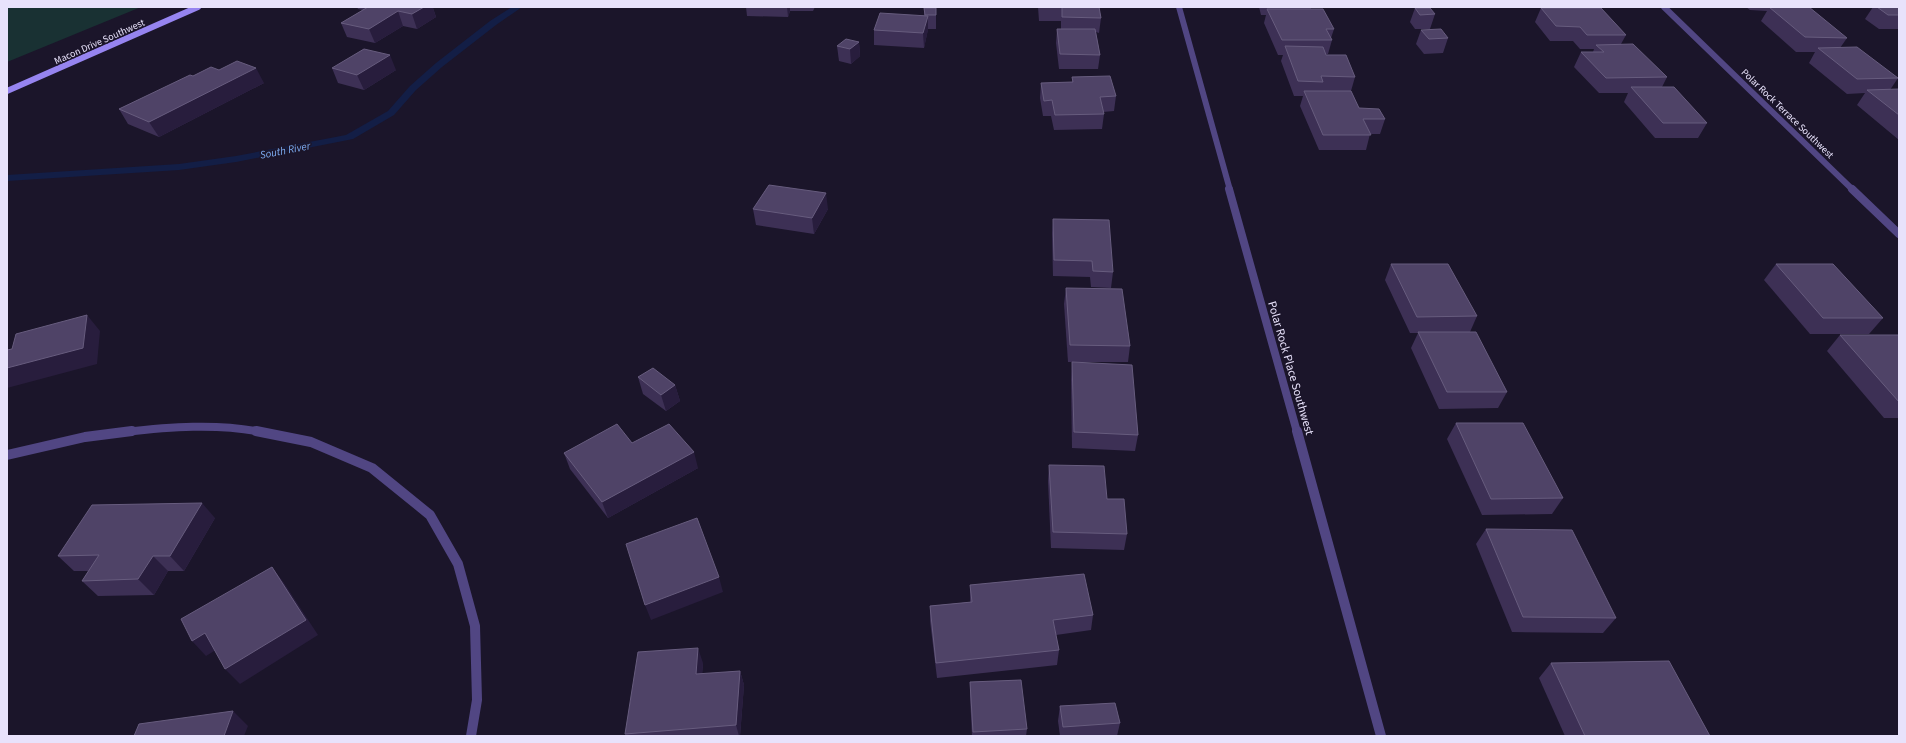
<svg xmlns="http://www.w3.org/2000/svg" width="1906" height="743" viewBox="0 0 1906 743" font-family="'Source Sans 3',sans-serif">
	<style>
		.green { fill: #193133 }
		.lines { fill: none; stroke-linecap: round; stroke-linejoin: round }
		.stream { fill: #131e46; fill-rule: evenodd }
		.street-far2 { stroke: #514683; stroke-width: 6 }
		.street-far1 { stroke: #514683; stroke-width: 8 }
		.street { stroke: #514683; stroke-width: 10 }
		.secondary { stroke: #9684f0; stroke-width: 6 }
		.wall { fill: #3d3055 }
		.shaded-wall { fill: #281d3d }
		.building { fill: #4f4367; stroke: #675c7e }
		.labels { text-anchor: middle; stroke-width: 3; stroke-linejoin: round; paint-order: stroke }
		.far-street-label { font-size: 10px; fill: #e8e2fb; stroke: #1b152a }
		.far-water-label { font-size: 11px; font-style: italic; fill: #7caaef; stroke: #1b152a }
		.street-label { font-size: 12px; fill: #e8e2fb; stroke: #1b152a }
	</style>
	<rect width="100%" height="100%" fill="#1b152a"/>
	<path class="green" d="M 7,7 L 141,7 L 7,62 Z"/>
	<g class="lines">
		<path class="stream" d="M 512,7 L 522,7 L 496,25 L 442,67 L 416,90 L 394,115 L 353,139 L 236,162 L 179,170 L 7,181 L 7,175 L 179,164 L 236,156 L 346,135 L 388,111 L 410,86 L 436,63 L 490,21 Z"/>
		<g class="street-far2">
			<path d="M 1179,7 L 1230,190"/>
			<path d="M 1664,7 L 1853,190"/>
		</g>
		<g class="street-far1">
			<path d="M 1229,189 L 1297,432"/>
			<path d="M 1852,189 L 1899,234"/>
			<path d="M 124,432 C 169,427 217,423 261,432"/>
		</g>
		<g class="street">
			<path d="M 256,431 L 311,442 L 372,468 L 430,515 L 458,564 L 475,626 L 477,700 L 471,736"/>
			<path d="M 1297,431 L 1381,736"/>
			<path d="M 7,455 L 85,437 L 132,431"/>
		</g>
		<path class="secondary" d="M 7,91 L 198,7"/>
	</g>
	<g class="wall">
		<path d="M 357,7 L 434,7 L 433,8 L 436,17 L 417,29 L 403,26 L 375,43 L 347,37 L 341,23 L 363,10 L 358,9 Z"/>
		<path d="M 746,7 L 815,7 L 813,11 L 790,11 L 788,17 L 747,16 Z"/>
		<path d="M 1038,7 L 1099,7 L 1101,18 L 1099,33 L 1096,32 L 1100,55 L 1098,69 L 1059,69 L 1056,43 L 1057,29 L 1061,29 L 1061,21 L 1039,21 Z"/>
		<path d="M 1259,7 L 1311,7 L 1311,9 L 1334,29 L 1331,38 L 1332,40 L 1328,54 L 1325,54 L 1355,77 L 1351,91 L 1359,108 L 1385,119 L 1380,134 L 1370,134 L 1366,150 L 1319,150 L 1300,106 L 1303,96 L 1294,96 L 1281,61 L 1283,55 L 1278,55 L 1264,23 L 1266,15 L 1261,15 Z"/>
		<path d="M 1543,7 L 1583,7 L 1583,8 L 1626,35 L 1621,44 L 1667,77 L 1662,87 L 1707,123 L 1698,138 L 1655,138 L 1624,102 L 1628,93 L 1599,93 L 1574,67 L 1581,52 L 1593,52 L 1594,49 L 1580,49 L 1573,41 L 1550,41 L 1535,22 L 1541,8 L 1544,8 Z"/>
		<path d="M 1746,7 L 1789,7 L 1847,38 L 1840,48 L 1898,78 L 1890,90 L 1899,89 L 1899,140 L 1857,105 L 1865,93 L 1847,94 L 1809,63 L 1815,52 L 1796,52 L 1761,21 L 1767,11 L 1750,10 Z"/>
		<path d="M 1873,7 L 1899,7 L 1899,29 L 1879,29 L 1865,19 Z"/>
		<path d="M 924,8 L 936,15 L 936,29 L 928,29 L 924,48 L 874,45 L 874,30 L 924,16 Z"/>
		<path d="M 1415,8 L 1435,14 L 1430,29 L 1415,29 L 1410,22 Z"/>
		<path d="M 1421,30 L 1448,38 L 1443,53 L 1424,54 L 1416,44 Z"/>
		<path d="M 859,42 L 860,56 L 851,64 L 839,61 L 837,46 Z"/>
		<path d="M 332,68 L 396,70 L 364,90 L 338,83 Z"/>
		<path d="M 219,70 L 264,83 L 159,137 L 128,124 L 119,109 L 193,76 Z"/>
		<path d="M 1072,77 L 1116,96 L 1114,111 L 1103,112 L 1104,114 L 1102,129 L 1054,130 L 1051,116 L 1043,116 L 1040,98 L 1041,83 L 1072,82 Z"/>
		<path d="M 753,209 L 828,209 L 814,234 L 756,225 Z"/>
		<path d="M 1053,219 L 1113,272 L 1111,288 L 1091,287 L 1090,277 L 1053,276 L 1052,234 Z"/>
		<path d="M 1391,264 L 1477,316 L 1470,332 L 1507,392 L 1498,408 L 1439,409 L 1411,348 L 1418,333 L 1410,333 L 1385,280 Z"/>
		<path d="M 1776,264 L 1883,318 L 1869,334 L 1810,334 L 1764,280 Z"/>
		<path d="M 1066,288 L 1130,346 L 1128,362 L 1068,362 L 1064,304 Z"/>
		<path d="M 1840,335 L 1899,335 L 1899,418 L 1884,418 L 1827,351 Z"/>
		<path d="M 1072,362 L 1138,435 L 1135,451 L 1072,448 L 1071,379 Z"/>
		<path d="M 638,377 L 675,385 L 680,401 L 666,411 L 643,394 Z"/>
		<path d="M 1456,423 L 1563,498 L 1552,514 L 1482,515 L 1447,439 Z"/>
		<path d="M 632,443 L 698,468 L 608,518 L 570,469 L 564,453 Z"/>
		<path d="M 1049,465 L 1107,499 L 1127,534 L 1124,550 L 1051,548 L 1048,481 Z"/>
		<path d="M 215,518 L 184,571 L 168,571 L 154,595 L 98,596 L 82,581 L 88,571 L 74,571 L 58,556 Z"/>
		<path d="M 1486,529 L 1616,618 L 1603,633 L 1512,632 L 1476,544 Z"/>
		<path d="M 970,585 L 1093,615 L 1091,630 L 1056,635 L 1059,650 L 1057,665 L 937,678 L 930,621 L 930,606 L 970,602 Z"/>
		<path d="M 703,663 L 702,674 L 740,671 L 744,685 L 740,736 L 626,736 L 625,734 Z"/>
		<path d="M 1551,663 L 1710,736 L 1565,736 L 1539,678 Z"/>
		<path d="M 970,682 L 1027,729 L 1026,736 L 972,736 L 970,697 Z"/>
		<path d="M 1060,706 L 1120,723 L 1117,736 L 1060,736 L 1058,721 Z"/>
	</g>
	<g class="shaded-wall">
		<path d="M 420,7 L 434,7 L 433,8 L 436,17 L 417,29 L 412,14 Z"/>
		<path d="M 787,7 L 790,7 L 790,11 L 788,17 Z"/>
		<path d="M 398,11 L 403,26 L 375,43 L 369,29 Z"/>
		<path d="M 928,16 L 928,30 L 924,48 L 923,33 Z"/>
		<path d="M 859,42 L 860,56 L 851,64 L 850,49 Z"/>
		<path d="M 390,55 L 396,70 L 364,90 L 357,75 Z"/>
		<path d="M 256,68 L 264,83 L 159,137 L 149,122 Z"/>
		<path d="M 826,193 L 828,209 L 814,234 L 812,218 Z"/>
		<path d="M 87,315 L 100,331 L 97,364 L 7,388 L 7,368 Z"/>
		<path d="M 675,385 L 680,401 L 666,411 L 661,395 Z"/>
		<path d="M 694,452 L 698,468 L 608,518 L 602,502 Z"/>
		<path d="M 202,503 L 215,518 L 184,571 L 170,556 Z"/>
		<path d="M 153,556 L 168,571 L 154,595 L 138,579 Z"/>
		<path d="M 272,567 L 284,583 L 318,635 L 240,684 L 225,669 Z"/>
		<path d="M 719,577 L 723,592 L 651,620 L 645,605 Z"/>
		<path d="M 205,633 L 219,648 L 206,656 L 192,641 Z"/>
		<path d="M 698,648 L 703,663 L 701,689 L 696,674 Z"/>
		<path d="M 740,671 L 744,685 L 740,736 L 739,736 L 736,725 Z"/>
		<path d="M 233,711 L 248,726 L 244,736 L 224,736 Z"/>
	</g>
	<g class="building">
		<path d="M 368,7 L 424,7 L 412,14 L 398,11 L 369,29 L 341,23 Z"/>
		<path d="M 1062,7 L 1099,7 L 1101,18 L 1062,17 Z"/>
		<path d="M 1769,7 L 1809,7 L 1847,38 L 1805,37 Z"/>
		<path d="M 1877,7 L 1899,7 L 1899,15 L 1888,15 Z"/>
		<path d="M 924,8 L 936,8 L 936,15 L 925,15 Z"/>
		<path d="M 1415,8 L 1430,8 L 1435,14 L 1420,15 Z"/>
		<path d="M 1541,8 L 1601,8 L 1626,35 L 1587,35 L 1580,27 L 1556,26 Z"/>
		<path d="M 1267,9 L 1323,9 L 1334,29 L 1326,29 L 1332,40 L 1282,40 Z"/>
		<path d="M 880,13 L 928,16 L 923,33 L 874,30 Z"/>
		<path d="M 1057,29 L 1095,29 L 1100,55 L 1060,54 Z"/>
		<path d="M 1441,29 L 1448,38 L 1429,39 L 1421,30 Z"/>
		<path d="M 846,39 L 859,42 L 850,49 L 837,46 Z"/>
		<path d="M 1633,44 L 1667,77 L 1606,78 L 1581,52 L 1604,52 L 1596,45 Z"/>
		<path d="M 1285,46 L 1323,47 L 1326,55 L 1346,55 L 1355,77 L 1321,76 L 1323,82 L 1298,81 Z"/>
		<path d="M 1857,47 L 1898,78 L 1857,79 L 1818,48 Z"/>
		<path d="M 364,49 L 390,55 L 357,75 L 332,68 Z"/>
		<path d="M 237,61 L 256,68 L 149,122 L 119,109 L 190,75 L 193,76 L 211,67 L 219,70 Z"/>
		<path d="M 1110,76 L 1116,96 L 1100,97 L 1104,114 L 1055,115 L 1052,100 L 1044,101 L 1041,83 L 1073,82 L 1072,77 Z"/>
		<path d="M 1631,87 L 1674,87 L 1707,123 L 1663,123 Z"/>
		<path d="M 1899,89 L 1899,115 L 1867,90 Z"/>
		<path d="M 1304,91 L 1351,91 L 1359,108 L 1379,109 L 1385,119 L 1363,119 L 1371,135 L 1323,135 Z"/>
		<path d="M 769,185 L 826,193 L 812,218 L 753,209 Z"/>
		<path d="M 1053,219 L 1109,220 L 1113,272 L 1093,271 L 1092,261 L 1054,260 Z"/>
		<path d="M 1391,264 L 1448,264 L 1477,316 L 1417,317 Z"/>
		<path d="M 1776,264 L 1833,264 L 1883,318 L 1823,318 Z"/>
		<path d="M 1066,288 L 1122,289 L 1130,346 L 1070,345 Z"/>
		<path d="M 87,315 L 83,348 L 7,368 L 7,350 L 12,349 L 16,334 Z"/>
		<path d="M 1418,332 L 1476,332 L 1507,392 L 1447,392 Z"/>
		<path d="M 1840,335 L 1899,335 L 1899,402 Z"/>
		<path d="M 1072,362 L 1132,365 L 1138,435 L 1074,432 Z"/>
		<path d="M 653,368 L 675,385 L 661,395 L 638,377 Z"/>
		<path d="M 1456,423 L 1523,423 L 1563,498 L 1491,499 Z"/>
		<path d="M 617,424 L 632,443 L 669,424 L 694,452 L 602,502 L 564,453 Z"/>
		<path d="M 1049,465 L 1104,466 L 1107,499 L 1124,499 L 1127,534 L 1053,532 Z"/>
		<path d="M 202,503 L 170,556 L 153,556 L 138,579 L 82,581 L 99,555 L 58,556 L 92,505 Z"/>
		<path d="M 697,518 L 719,577 L 645,605 L 626,544 Z"/>
		<path d="M 1486,529 L 1572,530 L 1616,618 L 1523,617 Z"/>
		<path d="M 272,567 L 306,620 L 225,669 L 205,633 L 192,641 L 181,619 Z"/>
		<path d="M 1084,574 L 1093,615 L 1053,620 L 1059,650 L 936,663 L 930,606 L 972,602 L 970,585 Z"/>
		<path d="M 698,648 L 696,674 L 740,671 L 736,725 L 625,734 L 638,652 Z"/>
		<path d="M 1669,661 L 1710,736 L 1585,736 L 1551,663 Z"/>
		<path d="M 1021,680 L 1027,729 L 973,732 L 970,682 Z"/>
		<path d="M 1115,703 L 1120,723 L 1063,727 L 1060,706 Z"/>
		<path d="M 233,711 L 224,736 L 134,736 L 139,724 Z"/>
	</g>
	<g class="labels">
		<g class="far-street-label">
			<text transform="translate(99 41) rotate(-24)" y="4">Macon Drive Southwest</text>
			<text transform="translate(1788 113) rotate(44)" y="4">Polar Rock Terrace Southwest</text>
		</g>
		<g class="far-water-label">
			<text transform="translate(285 150) rotate(-11)" y="4">South River</text>
		</g>
		<g class="street-label">
			<text transform="translate(1291 368) rotate(74)" y="4">Polar Rock Place Southwest</text>
		</g>
	</g>
	<rect width="1906" height="743" fill="none" stroke="#e8e2fb" stroke-width="16"/>
</svg>
